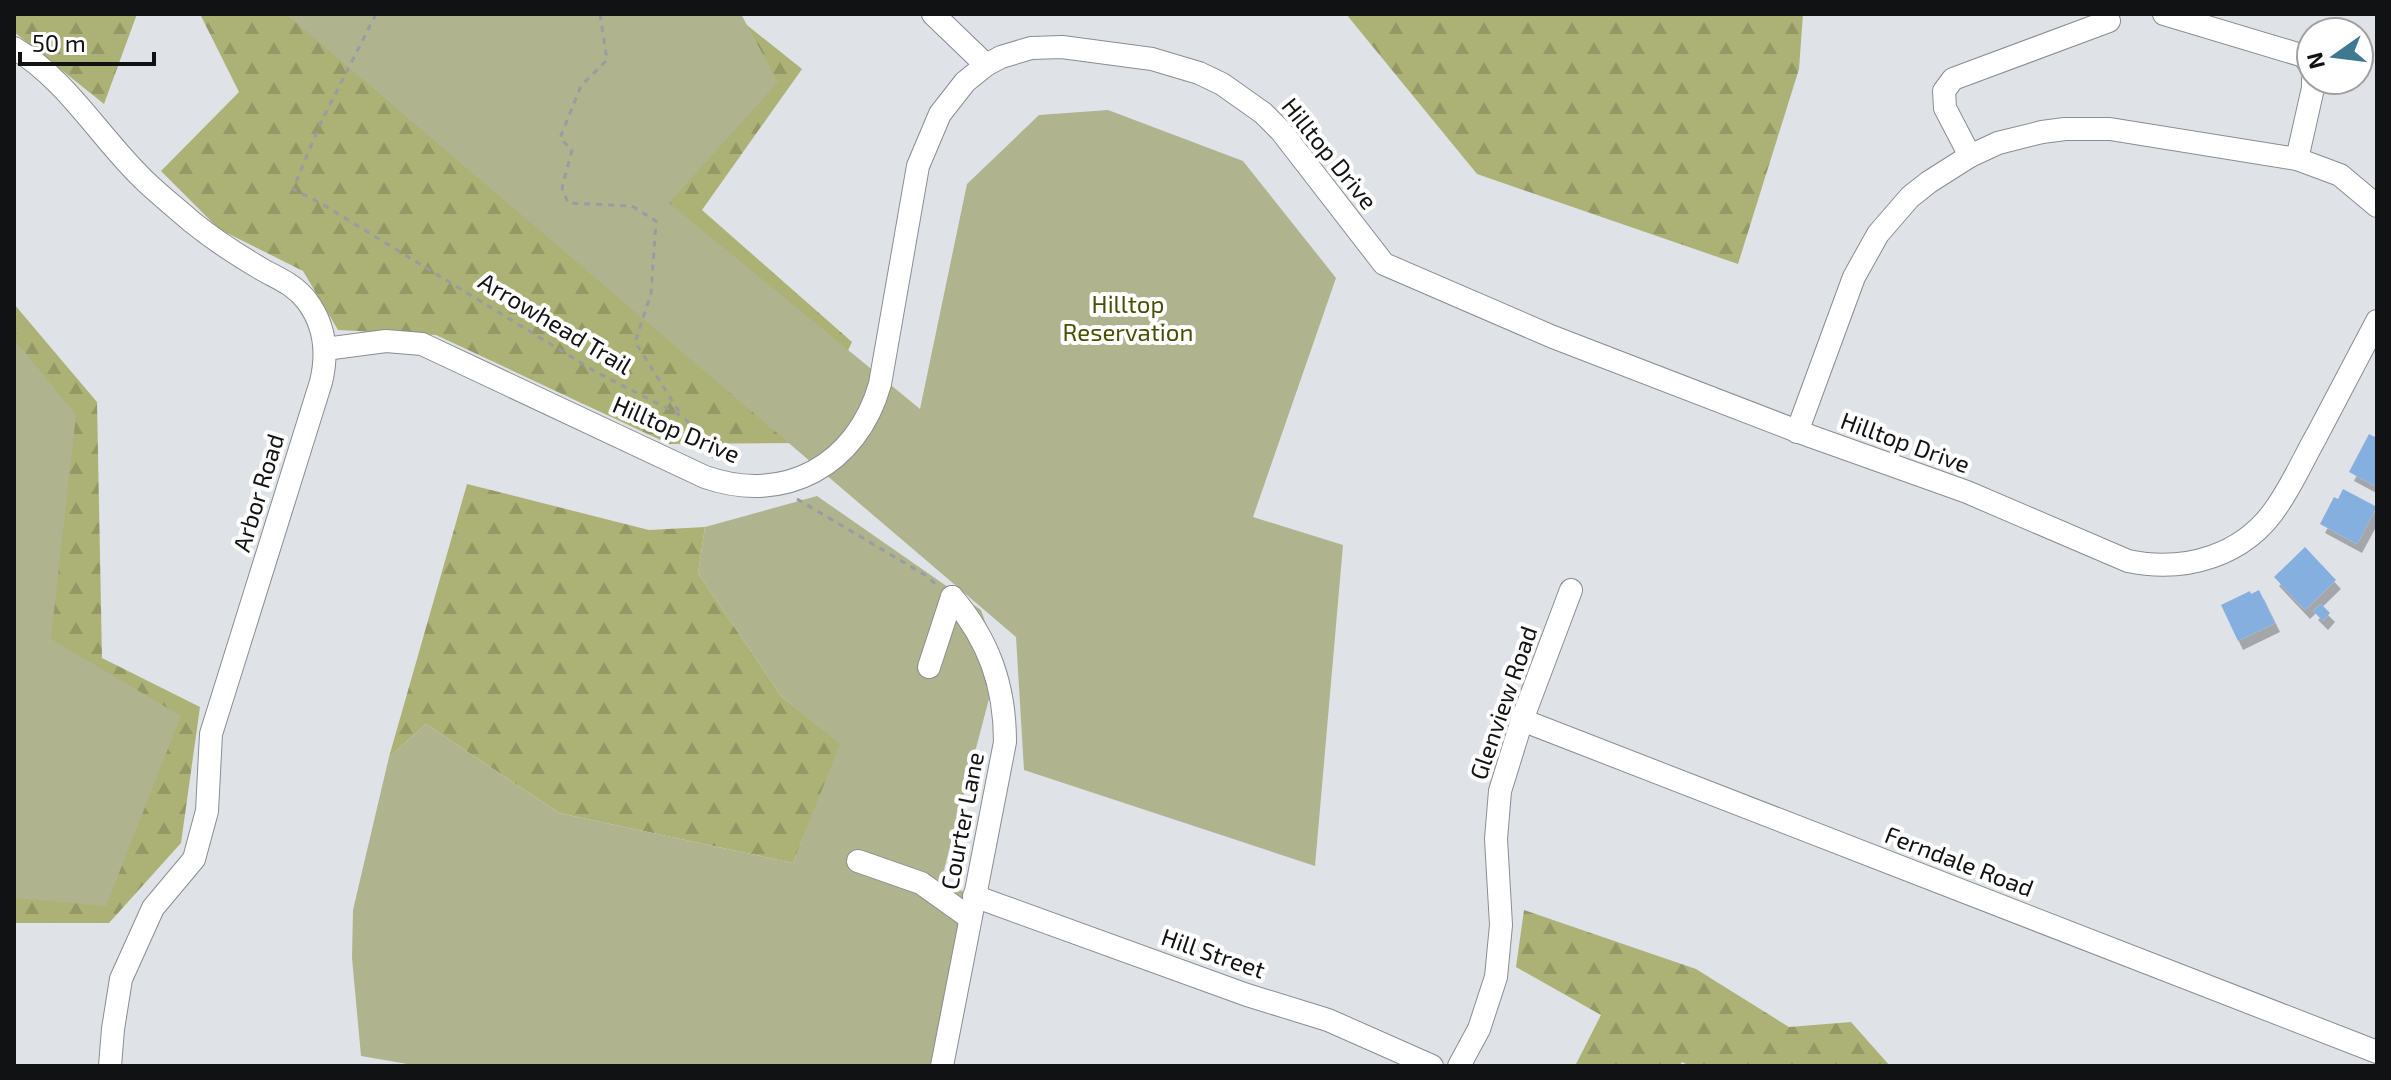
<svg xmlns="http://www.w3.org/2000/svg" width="2391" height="1080" viewBox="0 0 2391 1080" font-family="'Exo 2',sans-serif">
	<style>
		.forest { fill: url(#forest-firs) }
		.park { fill: #afb48e }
		.building { fill: #85afde; filter: url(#shadow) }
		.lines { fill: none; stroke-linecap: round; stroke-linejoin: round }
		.minor-casing { stroke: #898d91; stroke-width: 24 }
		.path { stroke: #999ca0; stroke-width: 3; stroke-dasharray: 6 6; stroke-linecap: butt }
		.minor { stroke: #fff; stroke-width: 22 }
		.labels { text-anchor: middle; stroke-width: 8; stroke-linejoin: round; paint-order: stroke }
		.street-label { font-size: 24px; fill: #111214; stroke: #fff }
		.park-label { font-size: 24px; fill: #4a4e03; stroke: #fff }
	</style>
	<defs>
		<pattern id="forest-firs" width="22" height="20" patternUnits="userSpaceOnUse" patternTransform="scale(2)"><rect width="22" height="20" fill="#acb275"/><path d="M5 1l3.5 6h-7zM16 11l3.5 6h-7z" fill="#939864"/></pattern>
		<filter id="shadow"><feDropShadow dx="5" dy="9" stdDeviation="0" flood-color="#0004"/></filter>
	</defs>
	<rect width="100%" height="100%" fill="#dfe3e8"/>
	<g class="forest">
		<path d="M 14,14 L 137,14 L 104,104 L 14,32 Z"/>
		<path d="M 200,14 L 733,14 L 802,69 L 702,210 L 852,342 L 805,443 L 669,444 L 436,335 L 338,330 L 303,271 L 219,229 L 161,171 L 239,92 Z"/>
		<path d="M 1346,14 L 1803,14 L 1799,69 L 1738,264 L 1477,174 Z"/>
		<path d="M 14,304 L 97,402 L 102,658 L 200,707 L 181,843 L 109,923 L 14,923 Z"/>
		<path d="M 467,484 L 649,530 L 705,527 L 698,573 L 781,696 L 841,744 L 793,863 L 559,813 L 426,724 L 389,757 Z"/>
		<path d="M 1524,910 L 1696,969 L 1789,1027 L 1851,1022 L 1890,1066 L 1690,1066 L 1682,1062 L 1679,1066 L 1575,1066 L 1601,1015 L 1516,967 Z"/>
	</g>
	<g class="park">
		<path d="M 286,14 L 741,14 L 778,82 L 669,203 L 920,409 L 967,184 L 1039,115 L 1108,110 L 1243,161 L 1336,278 L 1253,517 L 1343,545 L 1315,866 L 1024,770 L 1016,637 Z"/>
		<path d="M 14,339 L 76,415 L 51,639 L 181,716 L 106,906 L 14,898 Z"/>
		<path d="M 817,496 L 981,610 L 999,661 L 941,881 L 966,893 L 930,1066 L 419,1066 L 361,1056 L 352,958 L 353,910 L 389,757 L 426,724 L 559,813 L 793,863 L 840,744 L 781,696 L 698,573 L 705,527 Z"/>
	</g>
	<g class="building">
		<path d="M 2369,434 L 2377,438 L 2377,487 L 2349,472 Z"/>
		<path d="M 2343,489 L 2377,507 L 2357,544 L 2320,524 L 2334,497 L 2338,499 Z"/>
		<path d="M 2305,547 L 2336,580 L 2305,610 L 2274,577 Z"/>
		<path d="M 2259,590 L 2275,623 L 2238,641 L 2221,605 L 2250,591 L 2251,594 Z"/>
		<path d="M 2321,604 L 2330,613 L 2323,621 L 2313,611 Z"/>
	</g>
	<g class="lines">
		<defs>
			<g id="minor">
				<path d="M 933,14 L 986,65"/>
				<path d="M 2164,14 L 2304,56 L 2311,67"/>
				<path d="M 14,48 C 66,79 99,136 142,178 C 157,193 175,207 192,222 C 213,239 239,256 263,270 C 279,279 295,285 307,301 C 325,325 328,353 321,382 L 211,734 L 207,811 L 194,859 L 153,908 L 121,979 L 113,1029 L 110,1066"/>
				<path d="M 1970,156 L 1945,108 L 1944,91 L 1953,79 L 2109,21"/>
				<path d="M 2297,159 L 2313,88 L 2313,80"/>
				<path d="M 325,349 L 386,341 L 422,344 L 705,477 C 785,505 857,465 880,384 L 918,166 L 940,114 L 965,82 L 986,65 L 1001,57 L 1031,48 L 1062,47 L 1152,59 L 1199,73 L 1222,84 L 1263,113 L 1281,131 L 1384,264 L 1553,337 L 1810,436 L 1967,492 L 2128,561 C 2185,573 2245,556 2278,505 C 2293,483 2304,458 2317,435 C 2337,397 2357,359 2377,321"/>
				<path d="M 1797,432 L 1854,277 L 1878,234 L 1910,197 L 1929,182 L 1970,156 L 1998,143 L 2042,132 L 2065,129 L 2110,129 L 2297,159 L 2340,175 L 2377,206"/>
				<path d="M 929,667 L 952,597"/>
				<path d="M 1522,720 L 2377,1052"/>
				<path d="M 858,861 L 921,883 L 970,918"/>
				<path d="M 974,896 L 1247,995 L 1328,1020 L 1432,1066"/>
				<path d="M 942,1066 L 1005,742 C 1005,686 989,640 952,597"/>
				<path d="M 1459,1066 L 1479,1029 L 1496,977 L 1501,925 L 1496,839 L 1500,791 L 1522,720 L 1571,590"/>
			</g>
		</defs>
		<use href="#minor" class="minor-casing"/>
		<g class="path">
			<path d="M 376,14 L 321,122 L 293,189 L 322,204 L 596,372 L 682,416 L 696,430 L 704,449 L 713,457 L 732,462"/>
			<path d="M 600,14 L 607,60 L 581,86 L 560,138 L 572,150 L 562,188 L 568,203 L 632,206 L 656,221 L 651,294 L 635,342 L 680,413"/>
			<path d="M 797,499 L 925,575 L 937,585"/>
		</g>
		<use href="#minor" class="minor"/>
	</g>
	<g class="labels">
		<g class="street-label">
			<text transform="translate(1329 154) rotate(51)" y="8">Hilltop Drive</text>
			<text transform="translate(555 324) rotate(31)" y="8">Arrowhead Trail</text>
			<text transform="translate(676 430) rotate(23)" y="8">Hilltop Drive</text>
			<text transform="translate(1905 443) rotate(20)" y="8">Hilltop Drive</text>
			<text transform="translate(259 493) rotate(-73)" y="8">Arbor Road</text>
			<text transform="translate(1504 703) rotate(-71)" y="8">Glenview Road</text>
			<text transform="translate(963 821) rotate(-79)" y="8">Courter Lane</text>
			<text transform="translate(1959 862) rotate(21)" y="8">Ferndale Road</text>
			<text transform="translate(1213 954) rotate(19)" y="8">Hill Street</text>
		</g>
		<g class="park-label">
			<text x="1128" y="313">Hilltop<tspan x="1128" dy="28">Reservation</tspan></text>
		</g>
	</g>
	<rect width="2391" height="1080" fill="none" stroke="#111214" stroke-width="32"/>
	<g transform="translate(2335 56) rotate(256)"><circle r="38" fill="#ffffff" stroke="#a0a0a1" stroke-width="2"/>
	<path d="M0-6L14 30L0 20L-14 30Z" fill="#3e7991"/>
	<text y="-12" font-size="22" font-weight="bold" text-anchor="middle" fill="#111214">N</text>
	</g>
	<path d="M20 52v12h134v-12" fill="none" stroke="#111214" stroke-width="4"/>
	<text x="32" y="52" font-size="24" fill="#111214" stroke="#ffffff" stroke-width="6" paint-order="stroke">50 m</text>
</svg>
